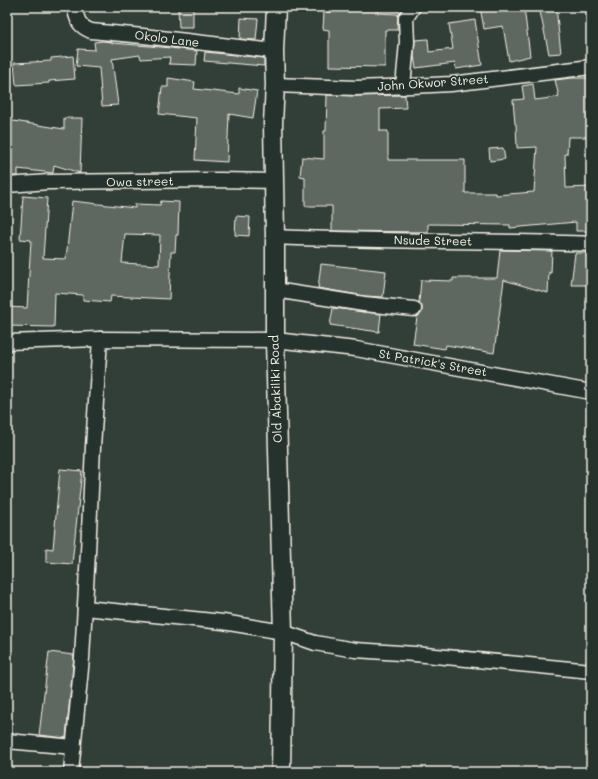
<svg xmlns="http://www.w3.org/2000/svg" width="598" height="779" viewBox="0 0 598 779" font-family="Mali,sans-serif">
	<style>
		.building { fill: #5f6861; stroke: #f4f1e8; fill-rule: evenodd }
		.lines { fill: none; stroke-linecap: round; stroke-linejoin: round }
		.minor-casing { stroke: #f4f1e8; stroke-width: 17 }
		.major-casing { stroke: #f4f1e8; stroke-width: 21 }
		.minor { stroke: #26332d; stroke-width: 14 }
		.major { stroke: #26332d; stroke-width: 18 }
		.labels { text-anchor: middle; stroke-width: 3; stroke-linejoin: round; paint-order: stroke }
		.street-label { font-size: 12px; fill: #f4f1e8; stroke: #26332d }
	</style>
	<rect width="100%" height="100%" fill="#323e38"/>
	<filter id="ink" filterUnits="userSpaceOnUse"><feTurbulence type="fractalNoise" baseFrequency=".025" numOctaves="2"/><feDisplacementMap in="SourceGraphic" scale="8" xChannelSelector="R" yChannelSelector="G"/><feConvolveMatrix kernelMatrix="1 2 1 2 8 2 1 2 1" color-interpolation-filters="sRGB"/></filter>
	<g filter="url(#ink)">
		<g class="building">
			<path d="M 178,7 L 193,7 L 193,27 L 179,27 Z"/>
			<path d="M 331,7 L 378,7 L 377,13 L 398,14 L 397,30 L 385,30 L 385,67 L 329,66 L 329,30 L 323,29 L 324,12 L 331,12 Z"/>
			<path d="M 480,7 L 524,7 L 530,56 L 509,61 L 503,26 L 484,29 Z"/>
			<path d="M 539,7 L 556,7 L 561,53 L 549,54 Z"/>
			<path d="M 241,18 L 258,19 L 256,40 L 240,39 Z"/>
			<path d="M 475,20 L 482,65 L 456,69 L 455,63 L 416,68 L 414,56 L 415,40 L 428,39 L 429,52 L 453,49 L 449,24 Z"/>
			<path d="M 103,41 L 112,42 L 112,43 L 161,47 L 197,51 L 196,65 L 169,64 L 170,57 L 141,59 L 140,55 L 112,59 L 118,105 L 102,106 L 99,68 L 76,66 L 78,49 L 95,50 L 94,42 Z"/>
			<path d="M 205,52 L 264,58 L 264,66 L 204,61 Z"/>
			<path d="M 73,56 L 75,79 L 49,81 L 49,83 L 16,85 L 14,63 L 51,61 L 51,58 Z"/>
			<path d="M 168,78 L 195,82 L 194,89 L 239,94 L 239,88 L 257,91 L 253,118 L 229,114 L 227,162 L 195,160 L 197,118 L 159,114 L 162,87 L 168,87 Z"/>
			<path d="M 571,78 L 591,78 L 591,137 L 568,137 L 567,154 L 565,154 L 566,188 L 591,187 L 591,231 L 576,231 L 576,222 L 510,228 L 510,225 L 428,224 L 428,232 L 332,231 L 332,206 L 305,206 L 305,177 L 300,176 L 302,157 L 324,159 L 324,131 L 326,131 L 327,95 L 356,96 L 405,95 L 406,108 L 380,109 L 380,131 L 388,131 L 388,160 L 465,160 L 465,193 L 496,193 L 496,195 L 534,192 L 537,147 L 517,148 L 516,124 L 515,124 L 513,100 L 524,99 L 522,86 L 533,84 L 535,100 L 559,97 L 555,80 Z"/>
			<path d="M 64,118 L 82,118 L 80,173 L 54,165 L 53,173 L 18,169 L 18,176 L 7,176 L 7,120 L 64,129 Z"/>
			<path d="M 503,148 L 505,159 L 490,161 L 489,149 Z"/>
			<path d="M 23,196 L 47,198 L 43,258 L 66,259 L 72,201 L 135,208 L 135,204 L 160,205 L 161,201 L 179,202 L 178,235 L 176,235 L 175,252 L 171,252 L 169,299 L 111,296 L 110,302 L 83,300 L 83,295 L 55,293 L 54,327 L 7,326 L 7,307 L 27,308 L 31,240 L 20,239 ZM 125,234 L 160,235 L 159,265 L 122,263 Z"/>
			<path d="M 236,216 L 250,217 L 249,236 L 235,235 Z"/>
			<path d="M 500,250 L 552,251 L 551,273 L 549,272 L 548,293 L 504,280 L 494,353 L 446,345 L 445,349 L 413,344 L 417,317 L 421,314 L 422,310 L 422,306 L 419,302 L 421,280 L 453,281 L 453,278 L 497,278 Z"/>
			<path d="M 575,253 L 591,253 L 591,285 L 571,285 Z"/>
			<path d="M 321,264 L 386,271 L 383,297 L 365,296 L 318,288 Z"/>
			<path d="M 333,308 L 381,314 L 379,332 L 330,325 Z"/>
			<path d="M 60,469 L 82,471 L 72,564 L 46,562 L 46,548 L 53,549 Z"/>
			<path d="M 49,652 L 74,655 L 66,738 L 39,735 Z"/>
		</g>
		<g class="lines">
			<defs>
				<g id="minor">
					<path d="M 74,7 C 78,20 77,25 91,31 L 143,36 L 274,51"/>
					<path d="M 275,85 L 356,88 L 412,86 L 451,84 L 591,67"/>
					<path d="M 403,87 L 407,42 L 406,18 L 413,7"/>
					<path d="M 7,185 L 49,182 L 219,180 L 274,181"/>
					<path d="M 275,237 C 380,242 486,240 591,244"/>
					<path d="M 275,290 L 364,304 L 414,309"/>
					<path d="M 7,342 L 100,339 L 275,340 L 356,349 L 591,392"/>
					<path d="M 85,608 L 223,622 L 283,632 L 315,643 L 355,650 L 415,654 L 591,671"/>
					<path d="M 7,741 L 74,747"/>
					<path d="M 71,772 L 82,658 L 88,552 L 93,447 L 100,339"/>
				</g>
				<path id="major" d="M 276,7 L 274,51 L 275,85 L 273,123 L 275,237 L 275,340 L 283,632 L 281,772"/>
			</defs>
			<use href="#minor" class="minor-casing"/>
			<use href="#major" class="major-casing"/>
			<use href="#minor" class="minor"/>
			<use href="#major" class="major"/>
		</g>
	</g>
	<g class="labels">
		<g class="street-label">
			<text transform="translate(167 39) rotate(7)" y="4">Okolo Lane</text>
			<text transform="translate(433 83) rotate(-4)" y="4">John Okwor Street</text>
			<text transform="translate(140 182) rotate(-1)" y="4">Owa street</text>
			<text transform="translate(433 241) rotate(1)" y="4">Nsude Street</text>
			<text transform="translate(433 363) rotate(10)" y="4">St Patrick's Street</text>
			<text transform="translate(276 389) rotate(-92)" y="4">Old Abakiliki Road</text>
		</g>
	</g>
	<rect width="598" height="779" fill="none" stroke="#26332d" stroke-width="24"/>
	<rect x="12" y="12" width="574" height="755" fill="none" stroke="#f4f1e8" stroke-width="1.5" filter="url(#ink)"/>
</svg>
